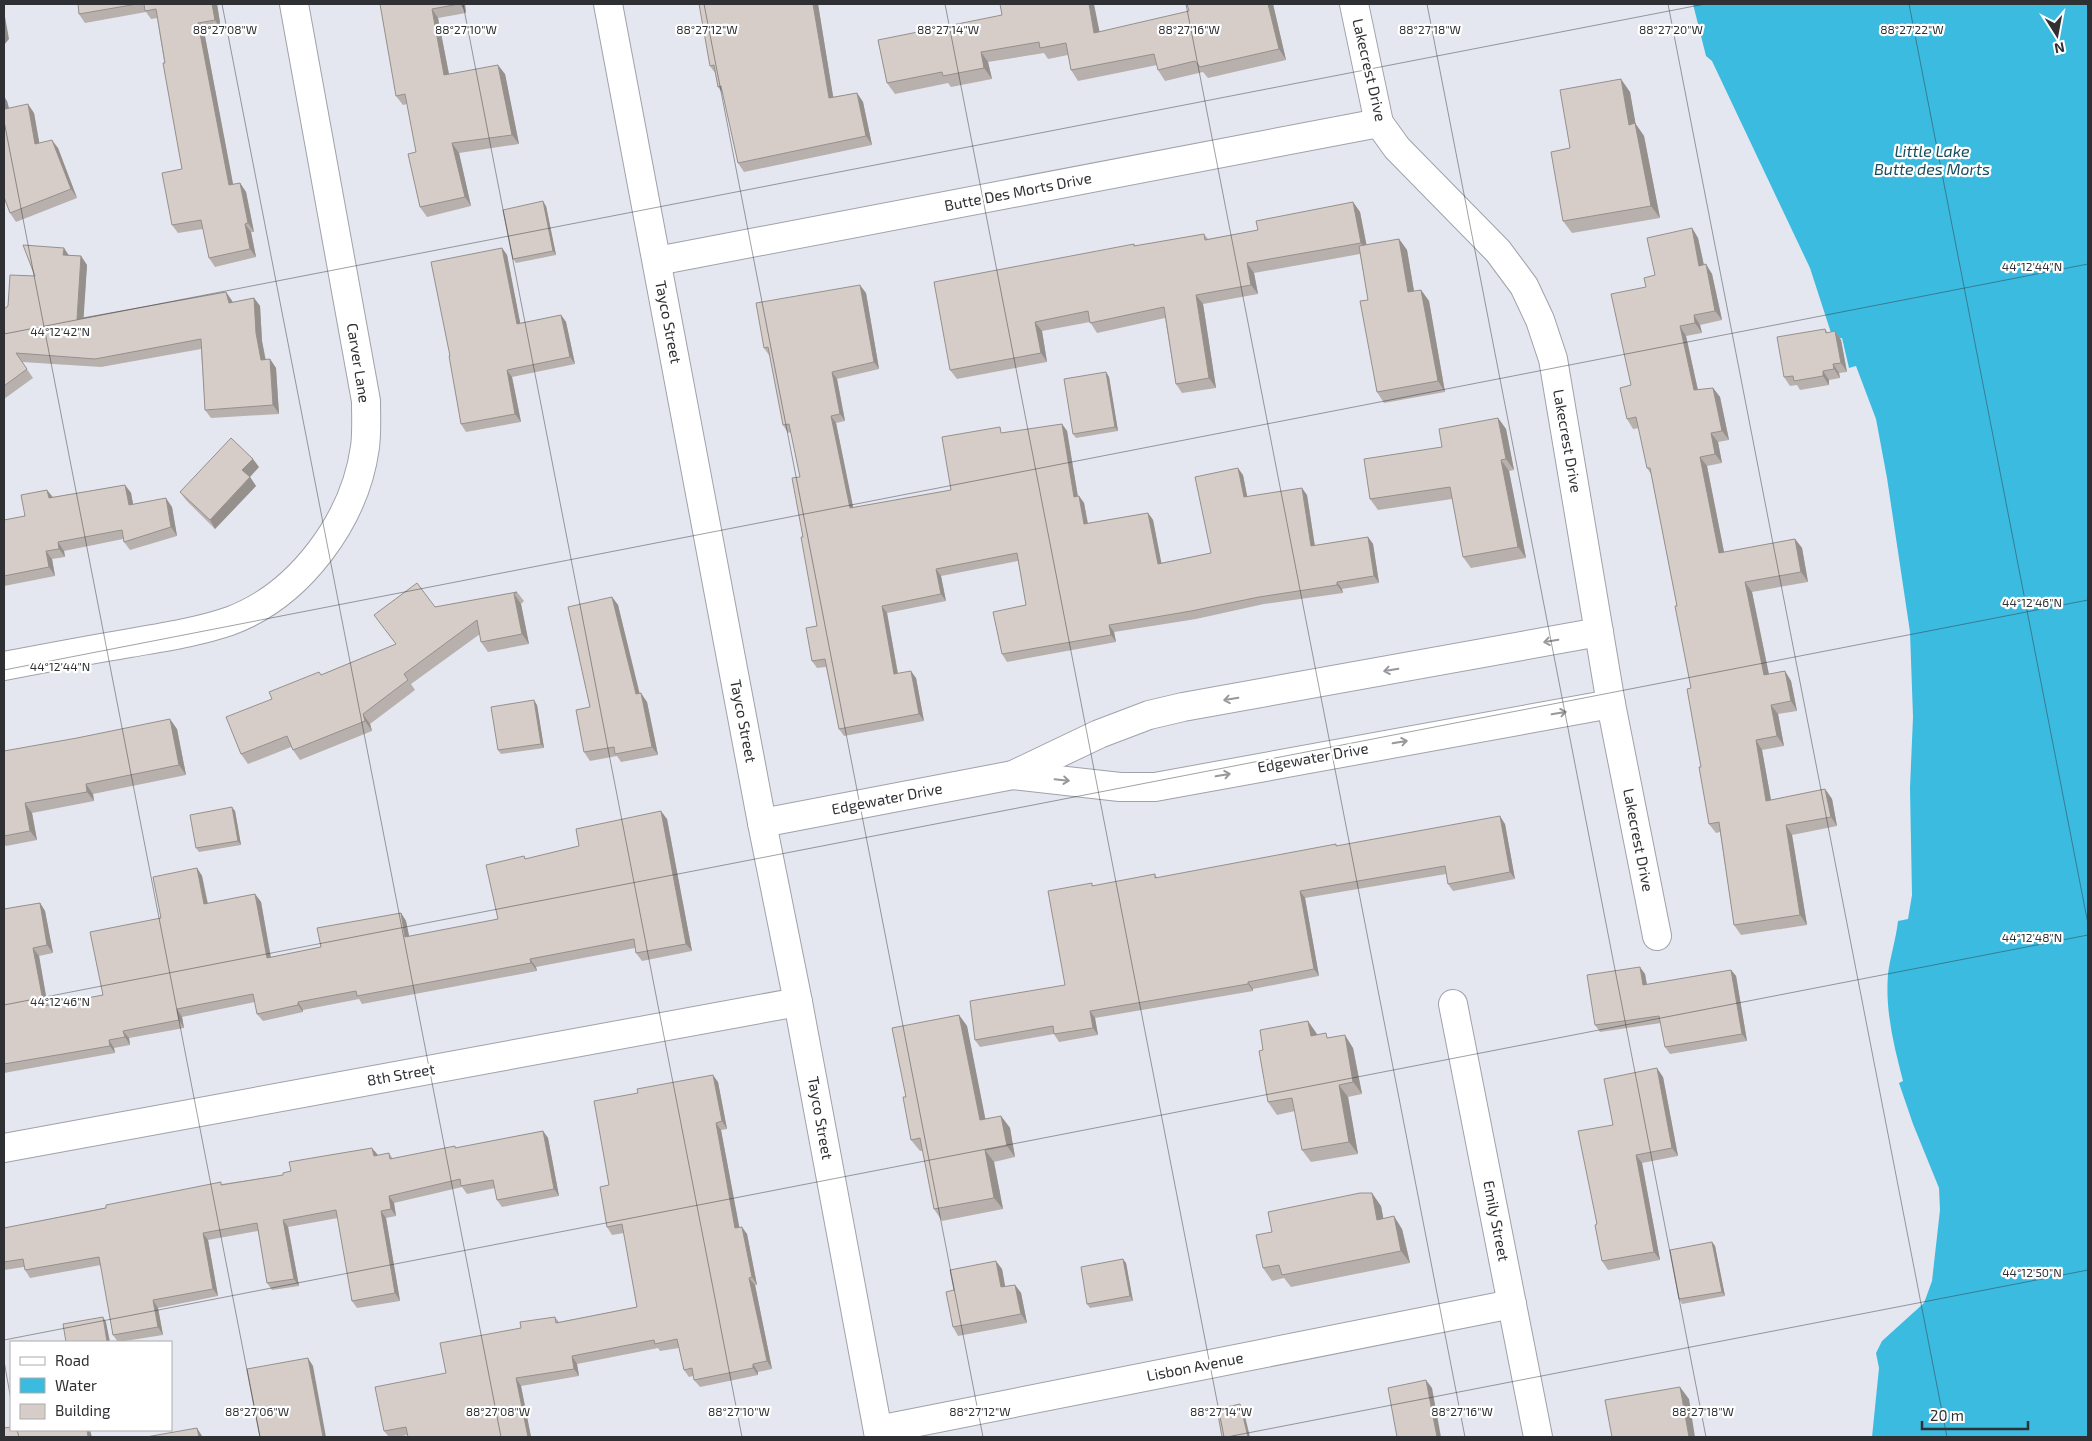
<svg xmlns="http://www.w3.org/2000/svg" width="2092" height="1441" viewBox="0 0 2092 1441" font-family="'Exo 2',sans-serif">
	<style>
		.water { fill: #3cbbe1 }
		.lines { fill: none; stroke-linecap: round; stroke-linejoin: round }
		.minor-casing { stroke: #9fa2aa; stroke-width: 30 }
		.tertiary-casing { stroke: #9fa2aa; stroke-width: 30 }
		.minor { stroke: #fff; stroke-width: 28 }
		.tertiary { stroke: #fff; stroke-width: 28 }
		.wall { fill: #b8b0ad }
		.shaded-wall { fill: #96908d }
		.building { fill: #d6cdc9; stroke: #96908d }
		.oneway { stroke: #979899 }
		.ticks { fill: none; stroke: #2f3033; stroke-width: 1; stroke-opacity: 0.45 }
		.labels { text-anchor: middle; stroke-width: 4.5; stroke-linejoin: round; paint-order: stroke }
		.street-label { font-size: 15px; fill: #2f3033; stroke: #fff }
		.water-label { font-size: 16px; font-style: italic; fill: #194d5d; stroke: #fff }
		.ticks-label { font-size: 12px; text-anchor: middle; fill: #2f3033; stroke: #fff; stroke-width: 4.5; stroke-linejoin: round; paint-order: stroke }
	</style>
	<rect width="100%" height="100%" fill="#e4e7f0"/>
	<path class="water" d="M 1693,4 L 2088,4 L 2088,1437 L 1872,1437 L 1879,1368 L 1876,1353 L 1882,1341 L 1924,1303 L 1932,1281 L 1940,1210 L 1939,1188 L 1913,1124 L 1899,1083 L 1903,1081 C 1894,1046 1885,1011 1888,974 C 1890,957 1896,939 1898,921 L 1908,919 L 1912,895 L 1910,788 L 1913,717 L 1910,632 L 1887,478 L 1876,419 L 1856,366 L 1849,368 L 1842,338 L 1833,339 L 1810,268 L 1712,61 L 1706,56 Z"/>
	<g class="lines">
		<defs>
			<g id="minor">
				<path d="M 1354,4 L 1379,123 L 1397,148 L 1498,251 L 1524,286 L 1540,320 L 1553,359 L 1611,704 L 1657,936"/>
				<path d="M 657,261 L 1379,123"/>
				<path d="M 4,666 C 46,658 88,650 130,643 C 164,637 198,632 230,621 C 300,595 355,520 365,447 C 367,432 366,416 366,401 L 294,4"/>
				<path d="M 1013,775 L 1120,787 L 1155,787 L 1611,704"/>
				<path d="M 762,823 L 1013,775 L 1099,734 L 1149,715 L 1183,707 L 1599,632"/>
				<path d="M 1453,1004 L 1538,1437"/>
				<path d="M 4,1148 L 798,1002"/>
				<path d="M 878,1430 L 1512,1304"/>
			</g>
			<path id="tertiary" d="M 608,4 L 762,823 L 798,1002 L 879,1437"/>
		</defs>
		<use href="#minor" class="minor-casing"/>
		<use href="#tertiary" class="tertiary-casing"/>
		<use href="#minor" class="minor"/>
		<use href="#tertiary" class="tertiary"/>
	</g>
	<g class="wall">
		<path d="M 78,4 L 217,4 L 221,29 L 204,31 L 233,185 L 240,183 L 246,192 L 254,232 L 251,232 L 256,257 L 215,267 L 209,258 L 203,229 L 178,233 L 172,225 L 182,169 L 157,18 L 151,19 L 146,12 L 85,23 L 79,14 Z"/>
		<path d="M 380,4 L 465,4 L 466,13 L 438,18 L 449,74 L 505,74 L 519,144 L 459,153 L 471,206 L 427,217 L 420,207 L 416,152 L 407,104 L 403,105 L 396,96 Z"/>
		<path d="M 818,4 L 833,97 L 857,93 L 863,102 L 872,145 L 744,172 L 738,163 L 723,94 L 718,87 L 715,73 L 710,66 Z"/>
		<path d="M 1273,4 L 1286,60 L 1208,78 L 1203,72 L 1165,81 L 1158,70 L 1157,65 L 1078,81 L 1071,70 L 1068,55 L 1048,59 L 1044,53 L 988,62 L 992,79 L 951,87 L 948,83 L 895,94 L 887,83 L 878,40 L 1100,32 Z"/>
		<path d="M 1630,92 L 1635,123 L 1644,136 L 1660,218 L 1572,233 L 1563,221 L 1570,148 Z"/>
		<path d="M 7,101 L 9,108 L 34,113 L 39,143 L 58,148 L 77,198 L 16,222 L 10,213 Z"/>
		<path d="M 1353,202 L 1360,212 L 1366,245 L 1399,239 L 1407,250 L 1414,291 L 1421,290 L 1429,301 L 1445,392 L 1384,403 L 1377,392 L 1368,300 L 1360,254 L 1254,273 L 1258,294 L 1203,304 L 1216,388 L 1182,393 L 1176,384 L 1165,318 L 1097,333 L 1090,322 L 1042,331 L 1047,362 L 957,379 L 950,370 L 1134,244 L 1135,246 L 1204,234 L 1208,239 L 1258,230 Z"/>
		<path d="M 546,206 L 556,255 L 516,263 L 513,259 Z"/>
		<path d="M 1692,228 L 1698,238 L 1704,265 L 1712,274 L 1722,320 L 1700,325 L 1702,333 L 1686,336 L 1698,390 L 1713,388 L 1720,397 L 1729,440 L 1718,442 L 1722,463 L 1707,466 L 1724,552 L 1795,539 L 1802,548 L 1808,582 L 1752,592 L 1769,674 L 1785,671 L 1791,681 L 1797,711 L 1778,714 L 1784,746 L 1762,750 L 1771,800 L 1825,789 L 1832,799 L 1837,826 L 1792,835 L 1807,925 L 1741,935 L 1734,925 L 1720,832 L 1716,833 L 1709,824 L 1691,688 L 1677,606 L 1651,474 L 1647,468 L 1639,428 L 1633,429 L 1627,419 L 1631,385 L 1646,287 Z"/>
		<path d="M 502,248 L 507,255 L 520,323 L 561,315 L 566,322 L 575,364 L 512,377 L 521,422 L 466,432 L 461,424 L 450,356 Z"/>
		<path d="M 69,255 L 81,256 L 87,265 L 83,318 L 226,292 L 233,302 L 254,298 L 260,306 L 262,341 L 266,360 L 270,359 L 276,368 L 279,414 L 211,418 L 205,410 L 201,349 L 101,367 L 22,362 L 33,378 L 4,399 L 4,309 Z"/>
		<path d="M 866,293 L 879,369 L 837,379 L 845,421 L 836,423 L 853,508 L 951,490 L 1004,433 L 1062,424 L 1067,431 L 1078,496 L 1079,496 L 1084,503 L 1088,523 L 1148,513 L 1153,520 L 1161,563 L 1211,553 L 1243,475 L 1247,497 L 1307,495 L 1315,546 L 1368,537 L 1373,544 L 1379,583 L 1342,589 L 1343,593 L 1264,604 L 1196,619 L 1114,632 L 1116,642 L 1007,662 L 1002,654 L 1026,605 L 1018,561 L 941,576 L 946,601 L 887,613 L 898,673 L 916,678 L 924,721 L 844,736 L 839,729 L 826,667 L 817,668 L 812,661 L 817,626 L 803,537 L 800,477 L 791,432 L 788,433 L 783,425 L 770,355 L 769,355 L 764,348 Z"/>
		<path d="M 1825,329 L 1828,333 L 1835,331 L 1841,340 L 1847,372 L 1839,373 L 1840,378 L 1829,380 L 1829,385 L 1800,390 L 1797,385 L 1790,386 L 1784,377 Z"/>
		<path d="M 1106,372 L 1109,377 L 1118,431 L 1076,438 L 1073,434 Z"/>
		<path d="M 1498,418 L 1506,429 L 1514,470 L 1509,471 L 1526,558 L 1471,568 L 1463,557 L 1452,499 L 1378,510 L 1370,499 L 1442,447 Z"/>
		<path d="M 259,467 L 250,477 L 256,486 L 215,529 L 186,500 L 180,492 Z"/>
		<path d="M 125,485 L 131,493 L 133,504 L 172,507 L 177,536 L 130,550 L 124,542 L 123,539 L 64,551 L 65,557 L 52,559 L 55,576 L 4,586 L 4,520 L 25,516 L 47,490 L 53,497 Z"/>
		<path d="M 517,592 L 524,601 L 521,604 L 529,644 L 488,652 L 481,642 L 480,634 L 411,684 L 415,690 L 370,724 L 372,731 L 300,760 L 293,750 L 291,747 L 248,764 L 241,754 L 272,699 L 319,672 L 321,675 L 396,644 L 435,607 Z"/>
		<path d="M 612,597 L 618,605 L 639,694 L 647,702 L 658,755 L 621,762 L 617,756 L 590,761 L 584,752 L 590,707 Z"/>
		<path d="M 537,705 L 544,748 L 501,754 L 498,750 Z"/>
		<path d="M 177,729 L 186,775 L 93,794 L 94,801 L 32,813 L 37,840 L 6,846 L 4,844 L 4,751 Z"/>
		<path d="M 235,811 L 241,845 L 199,852 L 196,848 Z"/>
		<path d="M 667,819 L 692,951 L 642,961 L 636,953 L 635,948 L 536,967 L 537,971 L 362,1004 L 359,999 L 303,1010 L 303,1012 L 263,1021 L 257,1014 L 255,1002 L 182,1017 L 184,1028 L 129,1038 L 130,1045 L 114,1048 L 115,1053 L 4,1073 L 4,909 L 40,903 L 45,911 L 53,953 L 39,956 L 48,1006 L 103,995 L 161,918 L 197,868 L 202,876 L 208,903 L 255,894 L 261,902 L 271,957 L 321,947 L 401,913 L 406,921 L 409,937 L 498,919 L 524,856 L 526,859 L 579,846 Z"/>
		<path d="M 1505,824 L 1515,879 L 1453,891 L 1448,884 L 1446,874 L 1305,898 L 1319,976 L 1253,989 L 1253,991 L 1095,1018 L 1098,1035 L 1059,1042 L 1054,1034 L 980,1047 L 975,1040 L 1065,985 L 1094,886 L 1155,874 L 1157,878 L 1337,846 Z"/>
		<path d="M 1731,970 L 1736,976 L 1747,1041 L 1670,1054 L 1665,1047 L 1661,1023 L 1600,1032 L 1595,1025 L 1645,974 L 1647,985 Z"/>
		<path d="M 959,1015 L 967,1026 L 985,1119 L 1001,1116 L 1010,1128 L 1015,1157 L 994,1162 L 1003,1209 L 942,1221 L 934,1209 L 923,1151 L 920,1151 L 911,1140 L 906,1097 Z"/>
		<path d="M 1308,1021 L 1317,1035 L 1329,1038 L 1353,1048 L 1362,1094 L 1348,1097 L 1358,1154 L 1311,1162 L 1302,1150 L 1295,1111 L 1277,1115 L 1268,1102 L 1263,1050 Z"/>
		<path d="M 1663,1077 L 1678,1156 L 1642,1163 L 1660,1260 L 1608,1270 L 1602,1261 L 1597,1224 L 1613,1125 Z"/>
		<path d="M 718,1082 L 727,1129 L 721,1130 L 739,1227 L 747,1234 L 757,1285 L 755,1285 L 772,1369 L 758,1372 L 758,1375 L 700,1387 L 694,1380 L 693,1376 L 689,1377 L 684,1370 L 679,1348 L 660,1351 L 658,1348 L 577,1364 L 579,1376 L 521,1386 L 531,1437 L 408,1437 L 407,1435 L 397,1437 L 389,1437 L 384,1431 L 446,1373 L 521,1328 L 555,1317 L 559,1322 L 637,1307 L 624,1233 L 612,1235 L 607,1227 L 609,1185 Z"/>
		<path d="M 543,1131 L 548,1138 L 559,1196 L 502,1207 L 497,1200 L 495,1188 L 467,1194 L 462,1187 L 394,1203 L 396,1216 L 386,1218 L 400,1301 L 357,1308 L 352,1301 L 338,1218 L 288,1227 L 299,1286 L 272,1290 L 267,1283 L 258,1231 L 208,1240 L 218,1296 L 158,1308 L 163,1335 L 118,1342 L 113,1335 L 101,1265 L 30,1278 L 25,1270 L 24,1267 L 4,1270 L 4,1228 L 222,1184 L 283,1175 L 389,1153 L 393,1159 L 456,1148 Z"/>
		<path d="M 1381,1206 L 1383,1218 L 1402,1229 L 1410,1263 L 1291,1287 L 1284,1278 L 1272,1281 L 1263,1268 L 1272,1232 Z"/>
		<path d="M 1712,1242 L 1715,1246 L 1725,1296 L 1682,1304 L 1679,1299 Z"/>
		<path d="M 1126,1263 L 1133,1301 L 1090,1308 L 1087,1304 Z"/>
		<path d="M 1002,1269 L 1005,1287 L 1015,1285 L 1021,1293 L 1027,1323 L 958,1336 L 953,1327 L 954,1290 Z"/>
	</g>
	<g class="shaded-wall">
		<path d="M 212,4 L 217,4 L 221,29 L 215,20 Z"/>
		<path d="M 460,4 L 465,4 L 466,13 Z"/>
		<path d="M 813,4 L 818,4 L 835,108 L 829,98 Z"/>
		<path d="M 1089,4 L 1094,4 L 1102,44 L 1094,33 Z"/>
		<path d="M 1268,4 L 1273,4 L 1286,60 L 1279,49 Z"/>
		<path d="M 432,9 L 438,18 L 451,85 L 444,75 Z"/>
		<path d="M 4,11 L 9,39 L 4,45 Z"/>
		<path d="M 198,23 L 204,31 L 235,194 L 229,185 Z"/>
		<path d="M 981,52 L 988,62 L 992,79 L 984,68 Z"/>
		<path d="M 498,65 L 505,74 L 519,144 L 512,135 Z"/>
		<path d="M 1621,79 L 1630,92 L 1638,137 L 1629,125 Z"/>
		<path d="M 857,93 L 863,102 L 872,145 L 866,136 Z"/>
		<path d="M 4,96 L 7,101 L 11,117 L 5,109 Z"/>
		<path d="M 28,104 L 34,113 L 41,152 L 35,144 Z"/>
		<path d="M 1635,123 L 1644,136 L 1660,218 L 1651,206 Z"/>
		<path d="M 52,140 L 58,148 L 77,198 L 71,189 Z"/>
		<path d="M 452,143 L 459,153 L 471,206 L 465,197 Z"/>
		<path d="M 240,183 L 246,192 L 254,232 L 248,223 Z"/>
		<path d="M 543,201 L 546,206 L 556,255 L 553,251 Z"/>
		<path d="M 1353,202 L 1360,212 L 1368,252 L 1361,243 Z"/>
		<path d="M 245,224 L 251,232 L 256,257 L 250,249 Z"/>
		<path d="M 1692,228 L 1698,238 L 1706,275 L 1699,266 Z"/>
		<path d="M 1399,239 L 1407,250 L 1416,303 L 1408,292 Z"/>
		<path d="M 64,248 L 70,257 L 63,255 Z"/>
		<path d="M 502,248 L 507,255 L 522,332 L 517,324 Z"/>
		<path d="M 81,256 L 87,265 L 83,328 L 77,319 Z"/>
		<path d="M 1247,263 L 1254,273 L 1258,294 L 1251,285 Z"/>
		<path d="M 1706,264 L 1712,274 L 1722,320 L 1715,311 Z"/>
		<path d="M 860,285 L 866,293 L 879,369 L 874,362 Z"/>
		<path d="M 1421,290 L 1429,301 L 1445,392 L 1438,381 Z"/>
		<path d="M 226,292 L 232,301 L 235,311 L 229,303 Z"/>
		<path d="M 1196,295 L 1203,304 L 1216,388 L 1209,378 Z"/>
		<path d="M 254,298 L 260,306 L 262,341 L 267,369 L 261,360 L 256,333 Z"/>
		<path d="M 561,315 L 566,322 L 575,364 L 570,357 Z"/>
		<path d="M 1694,315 L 1700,325 L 1702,333 L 1695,323 Z"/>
		<path d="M 1035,322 L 1042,331 L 1047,362 L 1041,353 Z"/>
		<path d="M 1680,326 L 1686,336 L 1700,400 L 1694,390 Z"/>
		<path d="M 1835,331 L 1841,340 L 1847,372 L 1841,363 Z"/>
		<path d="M 270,359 L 276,368 L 279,414 L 273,405 Z"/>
		<path d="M 1833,364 L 1839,373 L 1840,378 L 1834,369 Z"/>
		<path d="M 507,370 L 512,377 L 521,422 L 515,414 Z"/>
		<path d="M 1823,371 L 1829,380 L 1829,385 L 1823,376 Z"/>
		<path d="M 832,372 L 837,379 L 845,421 L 840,414 Z"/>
		<path d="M 1106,372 L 1109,377 L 1118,431 L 1115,427 Z"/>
		<path d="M 1713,388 L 1720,397 L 1729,440 L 1722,431 Z"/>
		<path d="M 831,416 L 836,423 L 855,516 L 850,508 Z"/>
		<path d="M 1498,418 L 1506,429 L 1514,470 L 1506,459 Z"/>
		<path d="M 1062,424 L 1067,431 L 1079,504 L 1074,497 Z"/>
		<path d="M 1711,433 L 1718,442 L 1722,463 L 1715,454 Z"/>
		<path d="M 1700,457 L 1707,466 L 1726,562 L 1719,553 Z"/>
		<path d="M 253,459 L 259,467 L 248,479 L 242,470 Z"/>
		<path d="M 1501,460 L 1509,471 L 1526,558 L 1518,547 Z"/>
		<path d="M 1238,468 L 1243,475 L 1249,505 L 1244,497 Z"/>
		<path d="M 250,477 L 256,486 L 215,529 L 210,520 Z"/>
		<path d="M 125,485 L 131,493 L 135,514 L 129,505 Z"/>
		<path d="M 1302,488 L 1307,495 L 1316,554 L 1311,546 Z"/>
		<path d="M 47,490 L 53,498 L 49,498 Z"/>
		<path d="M 1079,496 L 1084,503 L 1089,531 L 1084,524 Z"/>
		<path d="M 166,498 L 172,507 L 177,536 L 171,527 Z"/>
		<path d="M 1148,513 L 1153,520 L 1163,571 L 1158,564 Z"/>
		<path d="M 1368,537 L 1373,544 L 1379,583 L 1374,576 Z"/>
		<path d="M 1795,539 L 1802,548 L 1808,582 L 1801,572 Z"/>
		<path d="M 58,542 L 64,551 L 65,557 L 59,549 Z"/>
		<path d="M 46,551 L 52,559 L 55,576 L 49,567 Z"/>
		<path d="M 936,569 L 941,576 L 946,601 L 941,594 Z"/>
		<path d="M 1337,582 L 1342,589 L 1343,593 L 1337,585 Z"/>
		<path d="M 1745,582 L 1752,592 L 1771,685 L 1764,675 Z"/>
		<path d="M 514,594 L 521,604 L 529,644 L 522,634 Z"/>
		<path d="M 612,597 L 618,605 L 642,703 L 636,694 Z"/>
		<path d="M 882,606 L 887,613 L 899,681 L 894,674 Z"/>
		<path d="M 1109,625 L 1114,632 L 1116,642 L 1111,635 Z"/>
		<path d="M 911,671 L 916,678 L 924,721 L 919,714 Z"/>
		<path d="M 1785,671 L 1791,681 L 1797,711 L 1791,701 Z"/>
		<path d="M 641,693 L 647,702 L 658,755 L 652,747 Z"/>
		<path d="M 534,700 L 537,705 L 544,748 L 541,744 Z"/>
		<path d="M 1771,705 L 1778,714 L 1784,746 L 1777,736 Z"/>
		<path d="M 363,714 L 370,724 L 372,731 L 365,721 Z"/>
		<path d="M 170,719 L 177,729 L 186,775 L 179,765 Z"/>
		<path d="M 1756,740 L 1762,750 L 1773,811 L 1766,801 Z"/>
		<path d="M 86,784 L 93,794 L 94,801 L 87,792 Z"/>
		<path d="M 1825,789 L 1832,799 L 1837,826 L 1831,817 Z"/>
		<path d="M 25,803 L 32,813 L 37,840 L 30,831 Z"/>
		<path d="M 232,807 L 235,811 L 241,845 L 238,841 Z"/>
		<path d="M 661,811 L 667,819 L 692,951 L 686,944 Z"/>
		<path d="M 1500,816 L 1505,824 L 1515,879 L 1510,872 Z"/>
		<path d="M 1786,825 L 1792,835 L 1807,925 L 1800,915 Z"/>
		<path d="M 197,868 L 202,876 L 209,912 L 204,904 Z"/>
		<path d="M 1300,891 L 1305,898 L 1319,976 L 1314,969 Z"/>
		<path d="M 255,894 L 261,902 L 272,965 L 267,958 Z"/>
		<path d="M 40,903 L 45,911 L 53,953 L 47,945 Z"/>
		<path d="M 401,913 L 406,921 L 411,945 L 405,937 Z"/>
		<path d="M 33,948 L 39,956 L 49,1014 L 44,1006 Z"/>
		<path d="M 530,959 L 536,967 L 537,971 L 531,963 Z"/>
		<path d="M 1640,967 L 1645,974 L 1648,992 L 1643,985 Z"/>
		<path d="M 1731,970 L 1736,976 L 1747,1041 L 1742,1034 Z"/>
		<path d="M 1248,982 L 1253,989 L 1253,991 L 1248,984 Z"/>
		<path d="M 298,1002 L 303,1010 L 303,1012 L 298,1005 Z"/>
		<path d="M 177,1009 L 182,1017 L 184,1028 L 179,1020 Z"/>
		<path d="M 1090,1011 L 1095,1018 L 1098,1035 L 1093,1028 Z"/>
		<path d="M 959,1015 L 967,1026 L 988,1132 L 980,1120 Z"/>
		<path d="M 1308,1021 L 1317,1034 L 1319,1049 L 1311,1036 Z"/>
		<path d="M 123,1031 L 129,1038 L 130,1045 L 125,1037 Z"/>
		<path d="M 1345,1035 L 1353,1048 L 1362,1094 L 1353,1082 Z"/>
		<path d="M 109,1040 L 114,1048 L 115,1053 L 110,1046 Z"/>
		<path d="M 1657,1068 L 1663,1077 L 1678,1156 L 1672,1148 Z"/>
		<path d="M 713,1075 L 718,1082 L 727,1129 L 722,1121 Z"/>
		<path d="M 1339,1085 L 1348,1097 L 1358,1154 L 1349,1142 Z"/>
		<path d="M 1001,1116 L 1010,1128 L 1015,1157 L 1007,1146 Z"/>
		<path d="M 716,1123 L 721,1130 L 741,1236 L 735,1228 Z"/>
		<path d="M 543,1131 L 548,1138 L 559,1196 L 554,1189 Z"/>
		<path d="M 372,1148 L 378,1155 L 374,1156 Z"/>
		<path d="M 985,1150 L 994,1162 L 1003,1209 L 994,1198 Z"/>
		<path d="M 1636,1155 L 1642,1163 L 1660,1260 L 1654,1252 Z"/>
		<path d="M 1372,1193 L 1381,1206 L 1386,1232 L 1377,1220 Z"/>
		<path d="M 389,1196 L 394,1203 L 396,1216 L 391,1209 Z"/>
		<path d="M 381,1211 L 386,1218 L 400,1301 L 395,1293 Z"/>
		<path d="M 1394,1216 L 1402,1229 L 1410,1263 L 1401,1251 Z"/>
		<path d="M 283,1220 L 288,1227 L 299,1286 L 294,1279 Z"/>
		<path d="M 742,1227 L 747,1234 L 757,1285 L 752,1277 Z"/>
		<path d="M 203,1233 L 208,1240 L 218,1296 L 213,1289 Z"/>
		<path d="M 1712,1242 L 1715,1246 L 1725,1296 L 1722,1292 Z"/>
		<path d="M 1123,1259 L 1126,1263 L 1133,1301 L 1130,1296 Z"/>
		<path d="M 996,1261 L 1002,1269 L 1007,1296 L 1001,1287 Z"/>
		<path d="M 749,1278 L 755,1285 L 772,1369 L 767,1361 Z"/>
		<path d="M 1015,1285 L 1021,1293 L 1027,1323 L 1021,1314 Z"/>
		<path d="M 153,1300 L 158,1308 L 163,1335 L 158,1327 Z"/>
		<path d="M 103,1317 L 106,1322 L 110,1342 L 107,1342 Z"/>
		<path d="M 572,1356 L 577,1364 L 579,1376 L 574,1369 Z"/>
		<path d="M 308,1358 L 313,1366 L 326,1437 L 323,1437 Z"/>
		<path d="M 753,1364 L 758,1372 L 758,1375 L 753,1368 Z"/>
		<path d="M 516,1378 L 521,1386 L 531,1437 L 528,1437 Z"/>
		<path d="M 1426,1380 L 1432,1388 L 1441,1437 L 1437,1437 Z"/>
		<path d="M 1680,1387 L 1689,1399 L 1695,1437 L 1689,1437 Z"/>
		<path d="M 1240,1404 L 1243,1408 L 1250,1437 L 1248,1437 Z"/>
		<path d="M 197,1428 L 202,1436 L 202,1437 L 199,1437 Z"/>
		<path d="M 87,1430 L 90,1430 L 92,1437 L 88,1437 Z"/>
	</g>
	<g class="building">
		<path d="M 78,4 L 137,4 L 79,14 Z"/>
		<path d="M 144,4 L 212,4 L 215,20 L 198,23 L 229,185 L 240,183 L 248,223 L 245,224 L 250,249 L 209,258 L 201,220 L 172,225 L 162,173 L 182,169 L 163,63 L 165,63 L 156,9 L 145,11 Z"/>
		<path d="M 380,4 L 459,4 L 432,9 L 444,75 L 498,65 L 512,135 L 452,143 L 465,197 L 420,207 L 408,154 L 416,152 L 405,94 L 396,96 Z"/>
		<path d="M 699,4 L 813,4 L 829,98 L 857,93 L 866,136 L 738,163 L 721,86 L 718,87 L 714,65 L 710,66 Z"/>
		<path d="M 1000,4 L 1089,4 L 1094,33 L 1189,11 L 1187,4 L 1268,4 L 1279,49 L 1200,67 L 1195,61 L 1158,70 L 1154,54 L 1071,70 L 1066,43 L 1040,48 L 1039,42 L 981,52 L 984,68 L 943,76 L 942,72 L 887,83 L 878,40 L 1002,15 Z"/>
		<path d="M 1621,79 L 1629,125 L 1635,123 L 1651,206 L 1563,221 L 1551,152 L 1570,148 L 1560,90 Z"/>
		<path d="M 28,104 L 35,144 L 52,140 L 71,189 L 10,213 L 4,197 L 4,105 L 5,109 Z"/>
		<path d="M 543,201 L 553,251 L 513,259 L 503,210 Z"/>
		<path d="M 1353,202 L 1361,243 L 1247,263 L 1251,285 L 1196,295 L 1209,378 L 1176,384 L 1164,307 L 1090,323 L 1088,311 L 1035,322 L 1041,353 L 950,370 L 934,282 L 1134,244 L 1134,246 L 1204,234 L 1205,240 L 1258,230 L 1256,221 Z"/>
		<path d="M 1692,228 L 1699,266 L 1706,264 L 1715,311 L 1694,315 L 1695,323 L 1680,326 L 1694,390 L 1713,388 L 1722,431 L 1711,433 L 1715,454 L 1700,457 L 1719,553 L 1795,539 L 1801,572 L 1745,582 L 1764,675 L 1785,671 L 1791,701 L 1771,705 L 1777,736 L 1756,740 L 1766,801 L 1825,789 L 1831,817 L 1786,825 L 1800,915 L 1734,925 L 1719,822 L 1709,824 L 1699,767 L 1701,767 L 1687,689 L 1691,688 L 1675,606 L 1677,606 L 1650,468 L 1647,468 L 1636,417 L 1627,419 L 1620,388 L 1631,385 L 1611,294 L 1646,287 L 1644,278 L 1655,275 L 1647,238 Z"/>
		<path d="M 1399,239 L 1408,292 L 1421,290 L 1438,381 L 1377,392 L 1360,301 L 1368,300 L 1359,246 Z"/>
		<path d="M 23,245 L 64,248 L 63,255 L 81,256 L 77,319 L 226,292 L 229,303 L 254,298 L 256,333 L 261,360 L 270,359 L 273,405 L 205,410 L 201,339 L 95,359 L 16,353 L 27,369 L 4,386 L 4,309 L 8,306 L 10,275 L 35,276 Z"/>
		<path d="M 502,248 L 517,324 L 561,315 L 570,357 L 507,370 L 515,414 L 461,424 L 449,356 L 450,356 L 431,262 Z"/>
		<path d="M 860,285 L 874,362 L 832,372 L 840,414 L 831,416 L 850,508 L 951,490 L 942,437 L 1000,427 L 1001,433 L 1062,424 L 1074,497 L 1079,496 L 1084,524 L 1148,513 L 1158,564 L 1211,553 L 1195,477 L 1238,468 L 1244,497 L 1302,488 L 1311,546 L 1368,537 L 1374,576 L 1337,582 L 1337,585 L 1259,597 L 1191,611 L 1109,625 L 1111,635 L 1002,654 L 993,612 L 1026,605 L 1017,553 L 936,569 L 941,594 L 882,606 L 894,674 L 911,671 L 919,714 L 839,729 L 825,659 L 812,661 L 806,628 L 817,626 L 801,537 L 803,537 L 792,478 L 800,477 L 789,424 L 783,425 L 768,347 L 764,348 L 756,303 Z"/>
		<path d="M 1825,329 L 1826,333 L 1835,331 L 1841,363 L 1833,364 L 1834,369 L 1823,371 L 1823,376 L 1794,381 L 1793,376 L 1784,377 L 1777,337 Z"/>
		<path d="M 1106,372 L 1115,427 L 1073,434 L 1064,379 Z"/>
		<path d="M 1498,418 L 1506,459 L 1501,460 L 1518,547 L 1463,557 L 1450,487 L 1370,499 L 1364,459 L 1442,447 L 1439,429 Z"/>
		<path d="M 231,438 L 253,459 L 242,470 L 250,477 L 210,520 L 180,492 Z"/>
		<path d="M 125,485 L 129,505 L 166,498 L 171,527 L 124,542 L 122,530 L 58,542 L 59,549 L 46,551 L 49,567 L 4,576 L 4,520 L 25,516 L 21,495 L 47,490 L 49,498 Z"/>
		<path d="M 417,583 L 435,607 L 517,592 L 514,594 L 522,634 L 481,642 L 477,620 L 404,674 L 408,680 L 363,714 L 365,721 L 293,750 L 287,736 L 241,754 L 226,717 L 272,699 L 269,692 L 319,672 L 321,675 L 396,644 L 374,615 Z"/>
		<path d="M 612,597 L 636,694 L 641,693 L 652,747 L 615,754 L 614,747 L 584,752 L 576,710 L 590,707 L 568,607 Z"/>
		<path d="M 534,700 L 541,744 L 498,750 L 491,707 Z"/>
		<path d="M 170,719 L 179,765 L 86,784 L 87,792 L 25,803 L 30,831 L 4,836 L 4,751 L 77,738 Z"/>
		<path d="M 232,807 L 238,841 L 196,848 L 190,815 Z"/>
		<path d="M 661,811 L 686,944 L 636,953 L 634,939 L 530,959 L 531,963 L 357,996 L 356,991 L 298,1002 L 298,1005 L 257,1014 L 253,994 L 177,1009 L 179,1020 L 123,1031 L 125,1037 L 109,1040 L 110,1046 L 4,1064 L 4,909 L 40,903 L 47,945 L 33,948 L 44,1006 L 103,995 L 90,932 L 161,918 L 153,877 L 197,868 L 204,904 L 255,894 L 267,958 L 321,947 L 317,928 L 401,913 L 405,937 L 498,919 L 486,865 L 524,856 L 525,859 L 579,846 L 576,829 Z"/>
		<path d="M 1500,816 L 1510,872 L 1448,884 L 1445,866 L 1300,891 L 1314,969 L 1248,982 L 1248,984 L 1090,1011 L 1093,1028 L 1054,1034 L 1053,1026 L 975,1040 L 970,1001 L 1065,985 L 1048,891 L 1092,883 L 1092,886 L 1155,874 L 1155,878 L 1336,844 L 1336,846 Z"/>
		<path d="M 1640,967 L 1643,985 L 1731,970 L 1742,1034 L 1665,1047 L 1659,1016 L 1595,1025 L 1587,975 Z"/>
		<path d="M 959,1015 L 980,1120 L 1001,1116 L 1007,1146 L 985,1150 L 994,1198 L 934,1209 L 920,1138 L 911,1140 L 903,1097 L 906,1097 L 892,1028 Z"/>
		<path d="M 1308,1021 L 1311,1036 L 1326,1033 L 1327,1038 L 1345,1035 L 1353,1082 L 1339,1085 L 1349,1142 L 1302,1150 L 1292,1098 L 1268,1102 L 1259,1051 L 1263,1050 L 1260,1030 Z"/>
		<path d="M 1657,1068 L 1672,1148 L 1636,1155 L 1654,1252 L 1602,1261 L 1595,1225 L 1597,1224 L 1578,1131 L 1613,1125 L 1604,1079 Z"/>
		<path d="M 713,1075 L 722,1121 L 716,1123 L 735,1228 L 742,1227 L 752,1277 L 749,1278 L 767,1361 L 753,1364 L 753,1368 L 694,1380 L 692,1368 L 684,1370 L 677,1339 L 655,1344 L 654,1340 L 572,1356 L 574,1369 L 516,1378 L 528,1437 L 408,1437 L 406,1427 L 384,1431 L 375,1387 L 446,1373 L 440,1343 L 521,1328 L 520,1322 L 555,1317 L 556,1323 L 637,1307 L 622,1224 L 607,1227 L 600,1187 L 609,1185 L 594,1101 L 638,1093 L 637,1089 Z"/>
		<path d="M 543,1131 L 554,1189 L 497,1200 L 493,1180 L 461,1186 L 460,1179 L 389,1196 L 391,1209 L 381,1211 L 395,1293 L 352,1301 L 336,1210 L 283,1220 L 294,1279 L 267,1283 L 257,1223 L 203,1233 L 213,1289 L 153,1300 L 158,1327 L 113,1335 L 99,1257 L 25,1270 L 23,1259 L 4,1262 L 4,1228 L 106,1208 L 106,1205 L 221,1182 L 221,1185 L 283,1175 L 283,1173 L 291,1171 L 289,1162 L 318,1157 L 372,1148 L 374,1156 L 389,1153 L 390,1159 L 455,1146 L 455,1148 Z"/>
		<path d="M 1360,1193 L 1372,1193 L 1377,1220 L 1394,1216 L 1401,1251 L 1282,1275 L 1279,1265 L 1263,1268 L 1256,1235 L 1272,1232 L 1268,1212 Z"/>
		<path d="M 1712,1242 L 1722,1292 L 1679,1299 L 1670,1250 Z"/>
		<path d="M 1123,1259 L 1130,1296 L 1087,1304 L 1081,1267 Z"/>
		<path d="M 996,1261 L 1001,1287 L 1015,1285 L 1021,1314 L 953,1327 L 946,1292 L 954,1290 L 950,1270 Z"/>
		<path d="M 103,1317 L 107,1342 L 66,1342 L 63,1324 Z"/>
		<path d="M 308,1358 L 323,1437 L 260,1437 L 247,1369 Z"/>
		<path d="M 1426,1380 L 1437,1437 L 1397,1437 L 1388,1388 Z"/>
		<path d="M 1680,1387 L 1689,1437 L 1612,1437 L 1605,1400 Z"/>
		<path d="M 1240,1404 L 1248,1437 L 1222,1437 L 1217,1409 Z"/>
		<path d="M 11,1427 L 11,1430 L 87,1430 L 88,1437 L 4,1437 L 4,1428 Z"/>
		<path d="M 197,1428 L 199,1437 L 146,1437 Z"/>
	</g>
	<defs><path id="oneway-shaft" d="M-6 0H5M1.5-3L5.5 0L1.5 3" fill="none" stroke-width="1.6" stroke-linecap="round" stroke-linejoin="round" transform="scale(1.25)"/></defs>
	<g class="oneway">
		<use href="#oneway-shaft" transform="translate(1551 641) rotate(170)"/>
		<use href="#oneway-shaft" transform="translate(1391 670) rotate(170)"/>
		<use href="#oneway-shaft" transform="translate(1231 699) rotate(170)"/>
		<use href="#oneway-shaft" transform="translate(1559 713) rotate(-10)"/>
		<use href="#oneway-shaft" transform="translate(1400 742) rotate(-10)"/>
		<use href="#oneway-shaft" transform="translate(1223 775) rotate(-10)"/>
		<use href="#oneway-shaft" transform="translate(1062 780) rotate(6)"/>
	</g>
	<path class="ticks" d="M 222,4 L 501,1437M 463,4 L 742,1437M 704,4 L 983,1437M 945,4 L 1224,1437M 1186,4 L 1465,1437M 1427,4 L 1706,1437M 1668,4 L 1947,1437M 1909,4 L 2088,924M 4,121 L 260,1437M 4,334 L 1705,4M 4,670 L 2088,264M 4,1005 L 2088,600M 4,1340 L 2088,935M 4,1361 L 11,1400M 17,1430 L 19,1437M 1227,1437 L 2088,1270"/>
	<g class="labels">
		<g class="street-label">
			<text transform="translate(1369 70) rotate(77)" y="5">Lakecrest Drive</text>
			<text transform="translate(1018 192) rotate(-11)" y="5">Butte Des Morts Drive</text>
			<text transform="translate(668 322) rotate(79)" y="5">Tayco Street</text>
			<text transform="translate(358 363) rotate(81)" y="5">Carver Lane</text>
			<text transform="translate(1567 441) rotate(80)" y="5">Lakecrest Drive</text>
			<text transform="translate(743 721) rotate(79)" y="5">Tayco Street</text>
			<text transform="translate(1313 758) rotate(-10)" y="5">Edgewater Drive</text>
			<text transform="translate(887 799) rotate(-11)" y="5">Edgewater Drive</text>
			<text transform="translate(1638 840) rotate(79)" y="5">Lakecrest Drive</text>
			<text transform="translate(401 1075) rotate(-10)" y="5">8th Street</text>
			<text transform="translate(820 1118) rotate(80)" y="5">Tayco Street</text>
			<text transform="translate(1496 1221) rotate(79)" y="5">Emily Street</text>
			<text transform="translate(1195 1367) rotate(-11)" y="5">Lisbon Avenue</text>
		</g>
		<g class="water-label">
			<text x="1932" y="157">Little Lake<tspan x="1932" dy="18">Butte des Morts</tspan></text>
		</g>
	</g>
	<g class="ticks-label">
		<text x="225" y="34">88°27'08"W</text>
		<text x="466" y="34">88°27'10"W</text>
		<text x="707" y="34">88°27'12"W</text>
		<text x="948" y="34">88°27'14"W</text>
		<text x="1189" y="34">88°27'16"W</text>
		<text x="1430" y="34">88°27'18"W</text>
		<text x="1671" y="34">88°27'20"W</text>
		<text x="1912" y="34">88°27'22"W</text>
		<text x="2032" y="271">44°12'44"N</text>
		<text x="60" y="336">44°12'42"N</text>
		<text x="2032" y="607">44°12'46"N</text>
		<text x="60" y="671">44°12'44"N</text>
		<text x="2032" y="942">44°12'48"N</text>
		<text x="60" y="1006">44°12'46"N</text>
		<text x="2032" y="1277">44°12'50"N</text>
		<text x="257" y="1416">88°27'06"W</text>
		<text x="498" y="1416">88°27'08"W</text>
		<text x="739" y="1416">88°27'10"W</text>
		<text x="980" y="1416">88°27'12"W</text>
		<text x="1221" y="1416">88°27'14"W</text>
		<text x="1462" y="1416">88°27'16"W</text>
		<text x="1703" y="1416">88°27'18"W</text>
	</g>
	<rect width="2092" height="1441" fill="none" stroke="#2f3033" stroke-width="10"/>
	<rect x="10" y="1341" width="162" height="90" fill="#ffffff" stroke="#acacad"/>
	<rect x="20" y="1357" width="25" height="8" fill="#ffffff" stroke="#acacad"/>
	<text x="55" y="1366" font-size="15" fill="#2f3033">Road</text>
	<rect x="20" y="1378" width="25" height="15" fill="#3cbbe1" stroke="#acacad"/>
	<text x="55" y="1391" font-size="15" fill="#2f3033">Water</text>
	<rect x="20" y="1404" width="25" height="15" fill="#d6cdc9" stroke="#acacad"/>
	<text x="55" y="1416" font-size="15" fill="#2f3033">Building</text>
	<g transform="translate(2057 35) rotate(169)" stroke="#ffffff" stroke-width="4" paint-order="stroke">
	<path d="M0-4L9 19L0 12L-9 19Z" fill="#2f3033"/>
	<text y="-8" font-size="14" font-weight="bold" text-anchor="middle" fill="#2f3033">N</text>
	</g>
	<path d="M1922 1421v8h106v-8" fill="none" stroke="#2f3033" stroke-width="2.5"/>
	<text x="1930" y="1421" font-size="15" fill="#2f3033" stroke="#ffffff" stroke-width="4" paint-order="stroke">20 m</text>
</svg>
